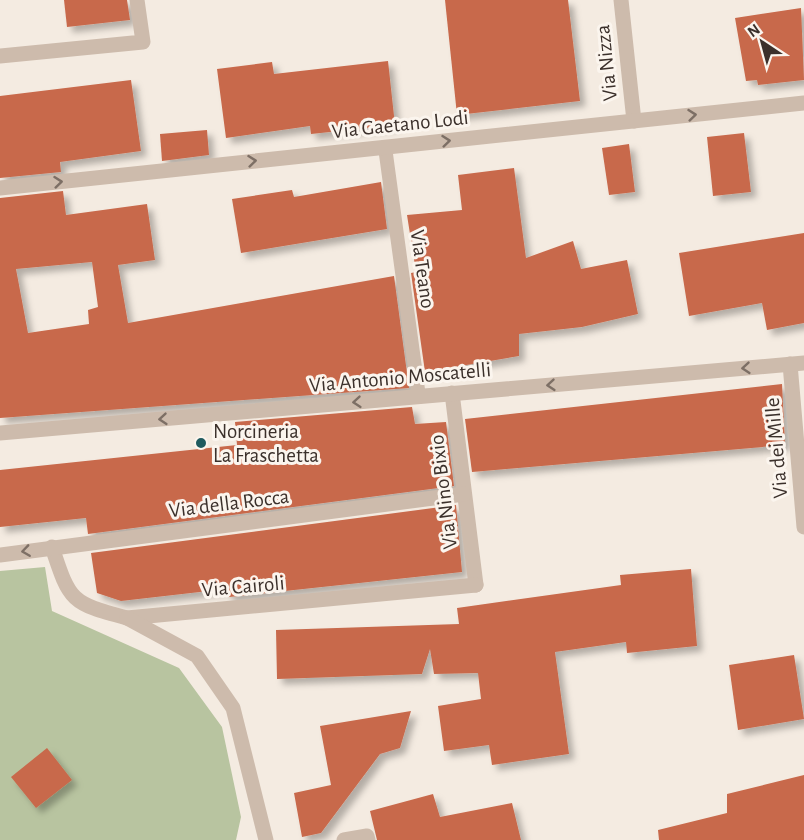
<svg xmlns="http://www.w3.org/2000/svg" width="804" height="840" viewBox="0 0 804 840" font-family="'Alegreya Sans',sans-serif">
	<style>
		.green { fill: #b8c4a0 }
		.building { fill: #c8694b; fill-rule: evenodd; filter: url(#shadow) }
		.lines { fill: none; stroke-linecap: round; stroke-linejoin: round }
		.service { stroke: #cdbbac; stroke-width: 14 }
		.pedestrian { stroke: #cdbbac; stroke-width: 15 }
		.minor { stroke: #cdbbac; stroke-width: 15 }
		.tertiary { stroke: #cdbbac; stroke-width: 15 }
		.oneway { stroke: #7d6f65 }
		.poi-dot { fill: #1f5a5e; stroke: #fbf5ee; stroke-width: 2 }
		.labels { text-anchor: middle; stroke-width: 6; stroke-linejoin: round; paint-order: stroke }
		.street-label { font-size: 21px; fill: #3b302b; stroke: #fbf5ee }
		.poi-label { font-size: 21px; fill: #3b302b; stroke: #fbf5ee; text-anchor: start }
	</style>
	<defs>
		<filter id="shadow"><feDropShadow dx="5.5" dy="5.5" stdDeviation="3" flood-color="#0004"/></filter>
	</defs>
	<rect width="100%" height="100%" fill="#f4ebe1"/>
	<path class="green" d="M 45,567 L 52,611 L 179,668 L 222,727 L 241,817 L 236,840 L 0,840 L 0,571 Z"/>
	<g class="building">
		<path d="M 64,0 L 127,0 L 130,20 L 67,27 Z"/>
		<path d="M 445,0 L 568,0 L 580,101 L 457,115 Z"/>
		<path d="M 801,8 L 804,80 L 758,85 L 757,80 L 746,81 L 735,18 Z"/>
		<path d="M 388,61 L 395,125 L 311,134 L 310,126 L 226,138 L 217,69 L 272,62 L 274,74 Z"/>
		<path d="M 131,80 L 141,151 L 60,162 L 61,172 L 0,178 L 0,96 Z"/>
		<path d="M 207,130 L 209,155 L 162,161 L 160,134 Z"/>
		<path d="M 744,133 L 751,192 L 713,196 L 707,137 Z"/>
		<path d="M 629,144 L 635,192 L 609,195 L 602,148 Z"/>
		<path d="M 514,168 L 526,258 L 573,241 L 581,269 L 627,260 L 638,314 L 582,327 L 519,334 L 519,356 L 425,372 L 411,273 L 416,272 L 407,215 L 462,210 L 458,175 Z"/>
		<path d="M 381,182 L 387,229 L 241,253 L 232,199 L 292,190 L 294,197 Z"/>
		<path d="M 63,191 L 66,215 L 147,204 L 155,260 L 118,265 L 128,323 L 394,276 L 409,388 L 0,418 L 0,198 ZM 92,262 L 98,307 L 88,310 L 89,324 L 28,333 L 16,269 Z"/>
		<path d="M 804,233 L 804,323 L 767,330 L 762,303 L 689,316 L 679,253 Z"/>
		<path d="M 782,384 L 785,445 L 472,472 L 465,419 Z"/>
		<path d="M 412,407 L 415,424 L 446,422 L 454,486 L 88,534 L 86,518 L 0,527 L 0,470 L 237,445 L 235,422 Z"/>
		<path d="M 456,505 L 462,572 L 229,597 L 226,589 L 121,601 L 97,593 L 91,553 Z"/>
		<path d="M 691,569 L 697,646 L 627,653 L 626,642 L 555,652 L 569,754 L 492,765 L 489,745 L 444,751 L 438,706 L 481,699 L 478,673 L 434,674 L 430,649 L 422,674 L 277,679 L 276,630 L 459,624 L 457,608 L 621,585 L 620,575 Z"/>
		<path d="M 794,655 L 804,719 L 738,730 L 729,665 Z"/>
		<path d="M 411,711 L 400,748 L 380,754 L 321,833 L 302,837 L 294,793 L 331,785 L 320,726 Z"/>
		<path d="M 47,748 L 72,780 L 36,808 L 11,777 Z"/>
		<path d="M 804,775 L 804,840 L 659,840 L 658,830 L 727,813 L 727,794 Z"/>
		<path d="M 433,794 L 440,817 L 512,803 L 521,840 L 377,840 L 370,811 Z"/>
	</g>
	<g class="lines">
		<path class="service" d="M 385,147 L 419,397"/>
		<path class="pedestrian" d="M 452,393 L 476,585"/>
		<g class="minor">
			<path d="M 621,0 L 634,121"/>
			<path d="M 0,56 L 143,42 L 137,0"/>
			<path d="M 0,188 L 804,103"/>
			<path d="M 790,364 L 804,527"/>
			<path d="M 52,547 C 70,602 71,603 127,618 L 476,585"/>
			<path d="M 0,555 L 464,494"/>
			<path d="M 127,618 L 197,656 L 233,708 L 266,840"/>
			<path d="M 344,840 L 367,836 L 368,840"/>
		</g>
		<path class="tertiary" d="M 0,433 L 804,363"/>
	</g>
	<defs><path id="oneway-chevron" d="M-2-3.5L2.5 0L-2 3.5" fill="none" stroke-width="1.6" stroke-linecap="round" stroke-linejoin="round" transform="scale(1.5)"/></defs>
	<g class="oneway">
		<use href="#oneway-chevron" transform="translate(692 115) rotate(-6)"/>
		<use href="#oneway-chevron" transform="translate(446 141) rotate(-6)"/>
		<use href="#oneway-chevron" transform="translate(252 161) rotate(-6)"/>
		<use href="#oneway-chevron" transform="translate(58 182) rotate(-6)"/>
		<use href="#oneway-chevron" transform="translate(746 368) rotate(175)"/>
		<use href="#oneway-chevron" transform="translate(551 385) rotate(175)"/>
		<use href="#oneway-chevron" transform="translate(357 402) rotate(175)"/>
		<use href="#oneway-chevron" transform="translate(163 419) rotate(175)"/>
		<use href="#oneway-chevron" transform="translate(26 551) rotate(172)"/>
	</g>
	<circle class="poi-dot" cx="201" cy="443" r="6"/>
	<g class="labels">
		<g class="street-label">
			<text transform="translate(606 63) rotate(-96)" y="7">Via Nizza</text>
			<text transform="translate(400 124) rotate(-6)" y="7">Via Gaetano Lodi</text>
			<text transform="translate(423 269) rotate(82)" y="7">Via Teano</text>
			<text transform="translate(400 377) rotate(-5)" y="7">Via Antonio Moscatelli</text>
			<text transform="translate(776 448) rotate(-95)" y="7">Via dei Mille</text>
			<text transform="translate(443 492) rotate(-97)" y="7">Via Nino Bixio</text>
			<text transform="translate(229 503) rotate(-7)" y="7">Via della Rocca</text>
			<text transform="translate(243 586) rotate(-5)" y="7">Via Cairoli</text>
		</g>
		<g class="poi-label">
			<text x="213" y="438">Norcineria<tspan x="213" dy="24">La Fraschetta</tspan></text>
		</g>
	</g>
	<g transform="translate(762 42) rotate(324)" stroke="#fbf5ee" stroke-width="4.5" paint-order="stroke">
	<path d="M0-4.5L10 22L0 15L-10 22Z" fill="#3b302b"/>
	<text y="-9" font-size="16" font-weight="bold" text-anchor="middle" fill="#3b302b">N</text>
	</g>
</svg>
